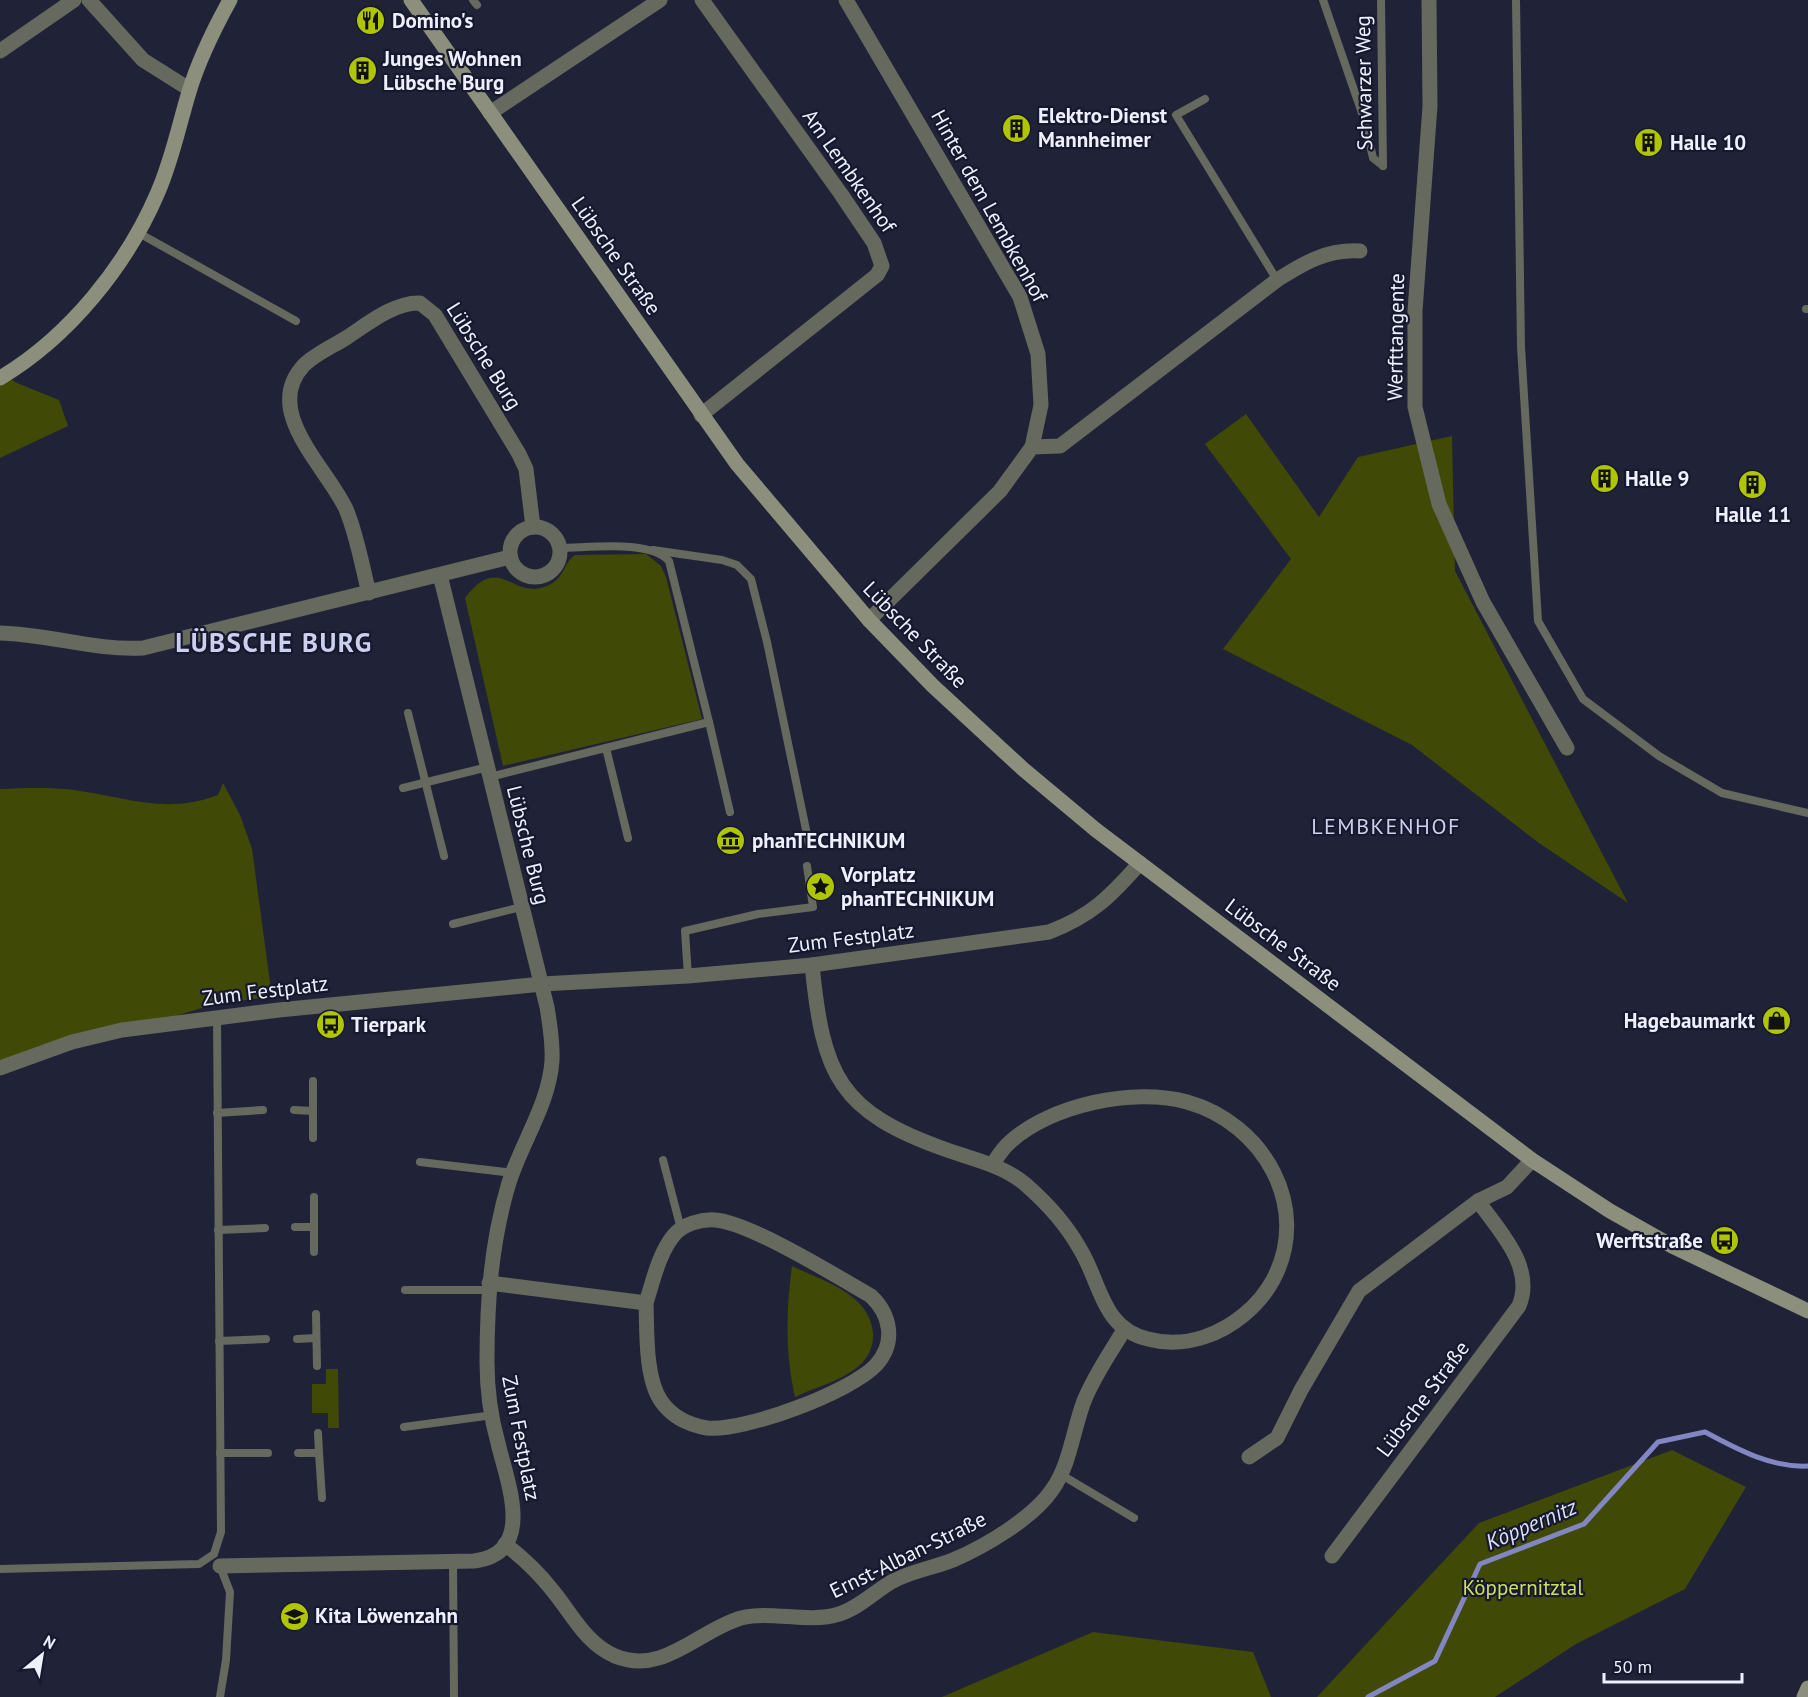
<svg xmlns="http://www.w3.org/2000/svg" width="1808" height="1697" viewBox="0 0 1808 1697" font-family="'PT Sans',sans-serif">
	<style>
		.green { fill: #414906 }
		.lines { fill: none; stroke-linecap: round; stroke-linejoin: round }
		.stream { stroke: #8286c3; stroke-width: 5 }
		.lane { stroke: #66695d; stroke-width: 8 }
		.street { stroke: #66695d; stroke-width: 15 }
		.secondary { stroke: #8b8f7c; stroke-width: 15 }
		.labels { text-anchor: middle; stroke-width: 4.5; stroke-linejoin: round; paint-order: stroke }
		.poi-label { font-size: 21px; font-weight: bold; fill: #eef0fd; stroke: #16182e; text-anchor: start }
		.street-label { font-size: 21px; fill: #eef0fd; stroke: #16182e }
		.park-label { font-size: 21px; fill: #cbe05a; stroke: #16182e }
		.neighbourhood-label { font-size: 22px; letter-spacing: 1.5px; fill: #ccd0ee; stroke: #16182e }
		.water-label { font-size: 22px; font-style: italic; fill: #dbdff6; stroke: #16182e }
		.district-label { font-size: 27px; font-weight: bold; letter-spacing: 1.5px; fill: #ccd0ee; stroke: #16182e }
	</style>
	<rect width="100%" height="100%" fill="#202238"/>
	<g class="green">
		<path d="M 4,375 L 17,383 L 59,400 L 68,426 L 0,458 L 0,378 Z"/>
		<path d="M 1246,414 L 1319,517 L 1358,457 L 1452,436 L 1455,571 L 1628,903 L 1539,843 L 1412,745 L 1223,649 L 1291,559 L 1205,444 Z"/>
		<path d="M 646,554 L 661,566 L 666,577 L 702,719 L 503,766 L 465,598 C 499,553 511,598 544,587 C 566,580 563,562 575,555 Z"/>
		<path d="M 223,783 L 240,815 L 252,849 L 272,997 L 219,1003 L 0,1068 L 0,789 C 24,788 50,787 74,790 C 126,797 166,815 218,795 Z"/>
		<path d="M 792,1266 C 823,1281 870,1294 873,1333 C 874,1344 869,1356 862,1363 C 845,1380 816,1387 795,1397 C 785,1352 786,1310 792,1266 Z"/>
		<path d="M 326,1369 L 338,1369 L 339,1428 L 328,1428 L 328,1413 L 312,1413 L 312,1384 L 326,1384 Z"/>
		<path d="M 1672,1450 L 1746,1487 L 1685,1589 L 1576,1644 L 1495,1697 L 1317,1697 L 1479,1523 Z"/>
		<path d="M 1093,1632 L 1253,1652 L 1271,1697 L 942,1697 Z"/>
	</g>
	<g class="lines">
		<path class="stream" d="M 1368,1697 L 1435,1661 L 1480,1564 L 1584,1524 L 1658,1442 L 1705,1432 C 1737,1449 1771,1468 1808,1466"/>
		<g class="lane">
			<path d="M 473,0 L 477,5"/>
			<path d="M 1323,0 L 1364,119 L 1373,158 L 1383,166"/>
			<path d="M 1381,0 L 1383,166"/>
			<path d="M 1516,0 L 1521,347 L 1538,621 L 1583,699 L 1659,756 L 1722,793 L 1808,813"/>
			<path d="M 1205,99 L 1176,115 L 1277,280"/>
			<path d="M 137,232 L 296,321"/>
			<path d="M 1806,309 L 1808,309"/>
			<path d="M 560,548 C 588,548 650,539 669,561 L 709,722"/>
			<path d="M 653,550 L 722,560 L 737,565 L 751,579 L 767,642 L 809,844"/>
			<path d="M 408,713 L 444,856"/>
			<path d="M 606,748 L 628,838"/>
			<path d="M 490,777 L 709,722 L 730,812"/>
			<path d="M 403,788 L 488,767"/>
			<path d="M 453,924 L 521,907"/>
			<path d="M 688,976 L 685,931 L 758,914 L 813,907 L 807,866"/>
			<path d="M 313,1081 L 313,1138"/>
			<path d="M 294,1110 L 313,1111"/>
			<path d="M 217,1113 L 263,1110"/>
			<path d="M 663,1160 L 681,1229"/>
			<path d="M 420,1162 L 513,1173"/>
			<path d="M 314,1197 L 314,1252"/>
			<path d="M 295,1227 L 314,1227"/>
			<path d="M 218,1230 L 265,1228"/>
			<path d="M 405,1290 L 488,1290"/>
			<path d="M 316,1314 L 317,1366"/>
			<path d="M 297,1339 L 316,1338"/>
			<path d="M 219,1341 L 266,1339"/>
			<path d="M 404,1427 L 493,1415"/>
			<path d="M 318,1433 L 319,1453"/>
			<path d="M 220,1453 L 268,1453"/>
			<path d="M 298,1453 L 319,1453 L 322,1498"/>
			<path d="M 1060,1474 L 1134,1518"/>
			<path d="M 453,1561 L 454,1697"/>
			<path d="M 0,1569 L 199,1564 L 214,1554 L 221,1532 L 217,1018"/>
			<path d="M 220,1697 L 226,1660 L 230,1592 L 220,1566"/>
		</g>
		<g class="street">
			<path d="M 89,0 L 143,60 L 189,89"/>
			<path d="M 846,0 L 1020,297 L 1038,354 L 1041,405 L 1032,447"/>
			<path d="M 1429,0 L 1430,106 L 1415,311 L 1415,407 L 1439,504 L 1483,602 L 1567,748"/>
			<path d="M 0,51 L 74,0"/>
			<path d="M 490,113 L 660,0"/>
			<path d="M 701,415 L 877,275 L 882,266 L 874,243 L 841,194 L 702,0"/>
			<circle cx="535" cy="552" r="25"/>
			<path d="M 369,593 C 362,566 357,535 346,509 C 326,466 261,411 304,365 C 315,354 333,346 346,338 C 366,325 394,302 420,303 L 435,315 L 519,454 L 526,469 L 533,527"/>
			<path d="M 869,620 L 1000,491 L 1032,447 L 1060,446 L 1277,280 C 1304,263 1327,249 1360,251"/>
			<path d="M 0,633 C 48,634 96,651 143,648 L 510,557"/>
			<path d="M 812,965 C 823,1076 839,1112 947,1150 C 973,1159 1004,1166 1025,1184 C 1047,1203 1066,1224 1080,1249 C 1101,1283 1102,1329 1148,1339 C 1167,1344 1186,1343 1204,1337 C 1232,1328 1259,1306 1273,1280 C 1312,1207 1263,1123 1187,1102 C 1134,1087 1049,1105 1009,1143 C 1002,1149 997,1158 992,1165"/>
			<path d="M 0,1068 L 72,1042 L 122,1030 L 279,1010 L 542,984 L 688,976 L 812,965 L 1049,932 C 1091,916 1110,897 1140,863"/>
			<path d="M 489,1283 L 646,1303 C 647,1330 645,1378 661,1401 C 672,1417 689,1425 707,1428 C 744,1432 851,1392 876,1365 C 896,1343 891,1315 871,1296 C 838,1277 749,1222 715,1220 C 701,1219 683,1224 674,1235 C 659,1253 653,1281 646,1303"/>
			<path d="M 1249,1457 L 1277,1438 L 1301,1390 L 1359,1291 L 1478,1201 L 1507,1187 L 1532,1160"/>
			<path d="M 505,1544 C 523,1558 539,1573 553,1591 C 572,1614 586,1644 615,1656 C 663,1676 699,1630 741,1618 C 773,1610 807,1624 839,1614 C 859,1608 875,1591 893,1581 C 912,1571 933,1568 953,1560 C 984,1547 1033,1518 1052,1490 C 1070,1465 1073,1430 1084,1401 C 1094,1376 1110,1353 1124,1330"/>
			<path d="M 1332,1556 L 1519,1306 C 1535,1267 1500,1232 1478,1201"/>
			<path d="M 220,1566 L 474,1561 C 537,1553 507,1482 498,1443 C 491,1418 487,1388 487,1362 C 487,1302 491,1244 508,1186 C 520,1145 549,1105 552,1061 C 553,1043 550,1025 547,1007 L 440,575"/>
		</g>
		<g class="secondary">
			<path d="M 411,0 L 737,464 L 869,620 L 933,686 L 1023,769 L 1096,830 L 1532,1160 L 1610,1211 L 1672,1246 L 1808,1311"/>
			<path d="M 0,378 C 69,337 127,265 158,192 C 172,160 179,125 189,92 C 199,59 214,29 230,0"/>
			<path d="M 1804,1697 L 1808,1688"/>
		</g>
	</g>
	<defs>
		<symbol id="restaurant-disc" viewBox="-11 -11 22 22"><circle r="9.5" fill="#b0c502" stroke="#16182e"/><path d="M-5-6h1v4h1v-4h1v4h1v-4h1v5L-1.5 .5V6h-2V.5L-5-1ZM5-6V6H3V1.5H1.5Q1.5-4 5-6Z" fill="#111"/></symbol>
		<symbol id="building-disc" viewBox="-11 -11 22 22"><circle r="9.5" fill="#b0c502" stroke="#16182e"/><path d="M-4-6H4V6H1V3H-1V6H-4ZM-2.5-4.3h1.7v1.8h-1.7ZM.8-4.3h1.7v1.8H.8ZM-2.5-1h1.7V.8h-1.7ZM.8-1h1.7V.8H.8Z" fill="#111"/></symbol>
		<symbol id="museum-disc" viewBox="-11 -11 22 22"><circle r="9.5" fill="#b0c502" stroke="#16182e"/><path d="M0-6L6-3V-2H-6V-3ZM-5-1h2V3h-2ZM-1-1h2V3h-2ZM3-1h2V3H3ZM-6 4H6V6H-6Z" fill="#111"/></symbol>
		<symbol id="sight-disc" viewBox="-11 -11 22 22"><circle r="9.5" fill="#b0c502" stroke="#16182e"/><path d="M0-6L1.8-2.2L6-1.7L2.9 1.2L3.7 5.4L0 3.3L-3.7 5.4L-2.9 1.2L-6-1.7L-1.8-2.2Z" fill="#111"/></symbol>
		<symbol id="shop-disc" viewBox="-11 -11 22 22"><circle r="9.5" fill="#b0c502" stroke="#16182e"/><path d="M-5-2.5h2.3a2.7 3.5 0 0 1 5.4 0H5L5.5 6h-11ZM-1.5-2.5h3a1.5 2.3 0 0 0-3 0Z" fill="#111"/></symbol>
		<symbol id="bus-disc" viewBox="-11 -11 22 22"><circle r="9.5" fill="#b0c502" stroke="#16182e"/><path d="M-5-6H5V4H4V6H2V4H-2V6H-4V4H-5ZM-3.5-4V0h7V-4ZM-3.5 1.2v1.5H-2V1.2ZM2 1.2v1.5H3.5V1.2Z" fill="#111"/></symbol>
		<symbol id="school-disc" viewBox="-11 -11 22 22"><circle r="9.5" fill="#b0c502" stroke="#16182e"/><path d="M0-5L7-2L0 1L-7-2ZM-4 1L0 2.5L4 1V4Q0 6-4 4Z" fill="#111"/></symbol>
	</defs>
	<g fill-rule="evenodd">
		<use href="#restaurant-disc" x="354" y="4" width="33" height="33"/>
		<use href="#building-disc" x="346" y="54" width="33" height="33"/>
		<use href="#building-disc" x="1000" y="112" width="33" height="33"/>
		<use href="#building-disc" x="1632" y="126" width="33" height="33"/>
		<use href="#building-disc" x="1588" y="462" width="33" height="33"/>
		<use href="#building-disc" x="1736" y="468" width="33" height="33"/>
		<use href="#museum-disc" x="714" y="824" width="33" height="33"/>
		<use href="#sight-disc" x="804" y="870" width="33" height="33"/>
		<use href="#shop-disc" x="1760" y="1004" width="33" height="33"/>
		<use href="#bus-disc" x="314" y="1008" width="33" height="33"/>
		<use href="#bus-disc" x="1708" y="1224" width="33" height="33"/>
		<use href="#school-disc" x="278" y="1600" width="33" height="33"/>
	</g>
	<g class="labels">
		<g class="poi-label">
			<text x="392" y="28">Domino's</text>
			<text x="383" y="66">Junges Wohnen<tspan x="383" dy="24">Lübsche Burg</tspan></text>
			<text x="1038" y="123">Elektro-Dienst<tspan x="1038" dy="24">Mannheimer</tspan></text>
			<text x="1670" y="150">Halle 10</text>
			<text x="1625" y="486">Halle 9</text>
			<text x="1753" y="522" text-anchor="middle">Halle 11</text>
			<text x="752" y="848">phanTECHNIKUM</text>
			<text x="841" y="882">Vorplatz<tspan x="841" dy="24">phanTECHNIKUM</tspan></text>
			<text x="1755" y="1028" text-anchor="end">Hagebaumarkt</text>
			<text x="351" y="1032">Tierpark</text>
			<text x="1703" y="1248" text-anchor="end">Werftstraße</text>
			<text x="315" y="1623">Kita Löwenzahn</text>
		</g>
		<g class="street-label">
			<text transform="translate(1364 83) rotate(-91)" y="7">Schwarzer Weg</text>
			<text transform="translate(849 171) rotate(55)" y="7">Am Lembkenhof</text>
			<text transform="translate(989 206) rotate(61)" y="7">Hinter dem Lembkenhof</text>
			<text transform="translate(616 256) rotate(55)" y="7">Lübsche Straße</text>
			<text transform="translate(1396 337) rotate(-89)" y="7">Werfttangente</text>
			<text transform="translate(484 356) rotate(58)" y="7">Lübsche Burg</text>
			<text transform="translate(915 635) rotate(46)" y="7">Lübsche Straße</text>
			<text transform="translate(528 845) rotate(76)" y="7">Lübsche Burg</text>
			<text transform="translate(851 938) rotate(-7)" y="7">Zum Festplatz</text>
			<text transform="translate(1283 945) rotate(37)" y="7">Lübsche Straße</text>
			<text transform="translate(265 991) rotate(-7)" y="7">Zum Festplatz</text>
			<text transform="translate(1423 1399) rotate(-53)" y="7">Lübsche Straße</text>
			<text transform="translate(521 1438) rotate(79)" y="7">Zum Festplatz</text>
			<text transform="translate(908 1555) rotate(-26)" y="7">Ernst-Alban-Straße</text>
		</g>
		<g class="park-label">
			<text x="1523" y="1595">Köppernitztal</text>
		</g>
		<g class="neighbourhood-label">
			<text x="1386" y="834">LEMBKENHOF</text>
		</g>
		<g class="water-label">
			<text transform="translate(1531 1524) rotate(-23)" y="8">Köppernitz</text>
		</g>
		<g class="district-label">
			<text x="274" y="652">LÜBSCHE BURG</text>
		</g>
	</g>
	<g transform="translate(42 1655) rotate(30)" stroke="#16182e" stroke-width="4.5" paint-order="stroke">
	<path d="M0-4.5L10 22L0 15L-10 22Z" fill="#eef0fd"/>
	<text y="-9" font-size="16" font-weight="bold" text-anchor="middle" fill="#eef0fd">N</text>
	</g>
	<path d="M1604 1673v9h138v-9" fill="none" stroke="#eef0fd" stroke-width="3"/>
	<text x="1613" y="1673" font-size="18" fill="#eef0fd" stroke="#16182e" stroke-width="4.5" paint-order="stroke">50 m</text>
</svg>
